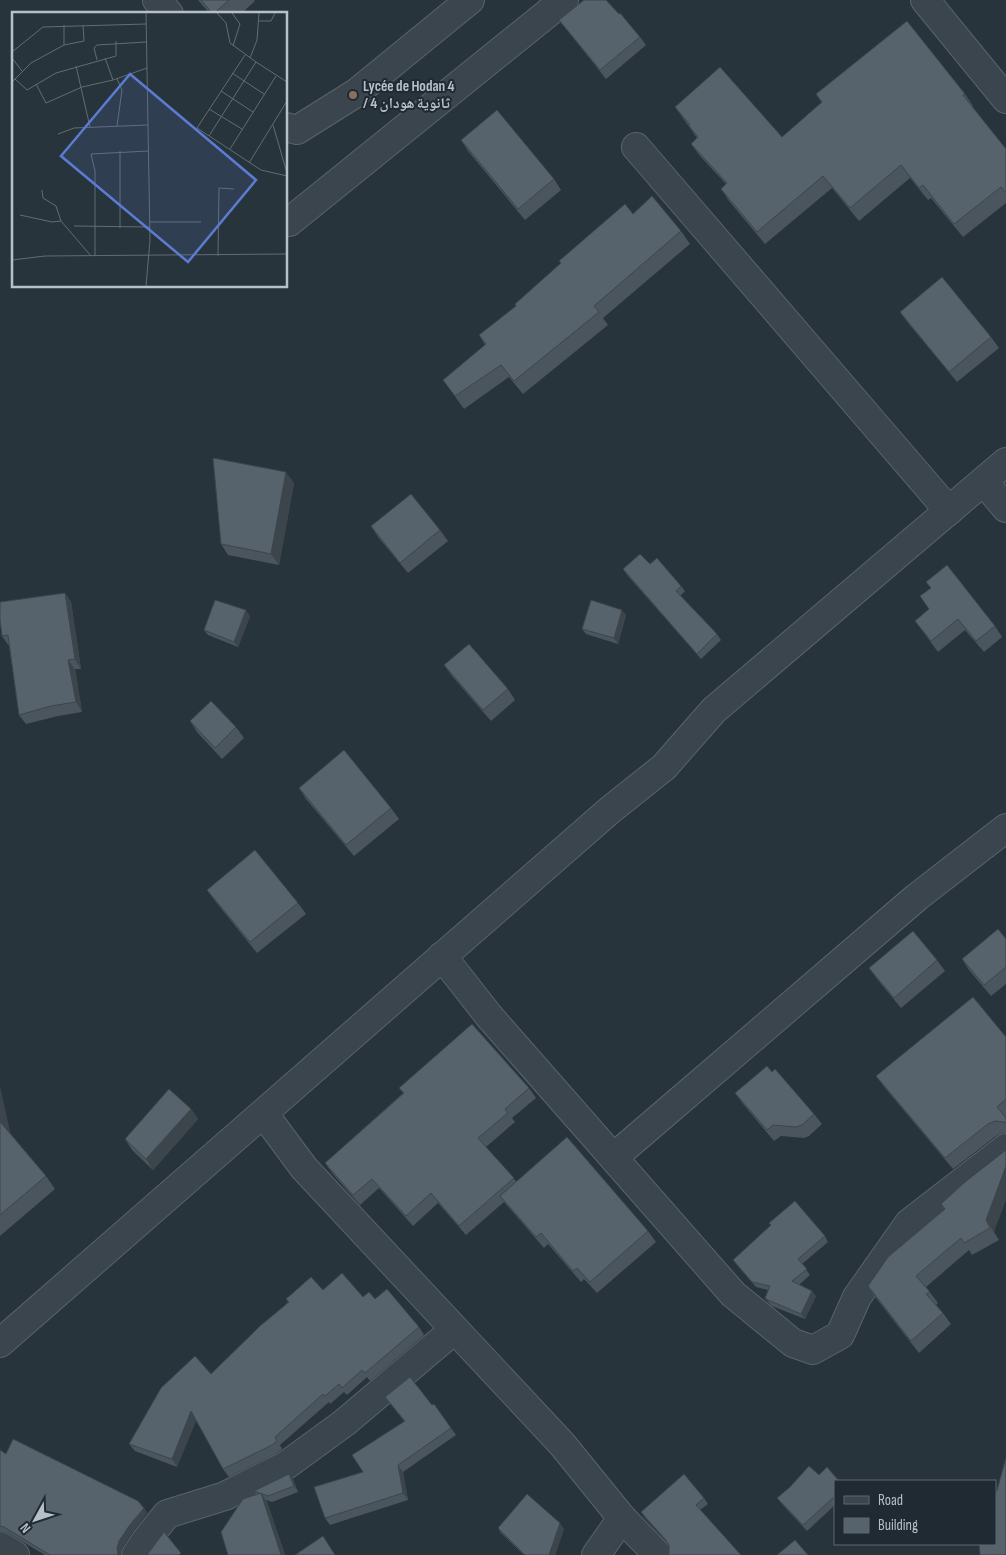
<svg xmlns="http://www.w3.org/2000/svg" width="1006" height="1555" viewBox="0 0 1006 1555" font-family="'Sofia Sans Condensed','Noto Naskh Arabic',sans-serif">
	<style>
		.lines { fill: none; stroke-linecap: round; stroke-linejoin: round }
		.minor-casing { stroke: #59636b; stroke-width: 30 }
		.minor { stroke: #3b454d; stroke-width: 28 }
		.wall { fill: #4a555d }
		.shaded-wall { fill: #3c454c }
		.building { fill: #56636c; stroke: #3c454c }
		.education-dot { fill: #8d6e63; stroke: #202a32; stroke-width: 2 }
		.labels { text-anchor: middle; stroke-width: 4; stroke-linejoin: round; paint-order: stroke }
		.poi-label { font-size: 15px; font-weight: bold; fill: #b7c0c8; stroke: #202a32; text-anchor: start }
		.inset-road { fill: none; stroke: #616c74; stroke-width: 1 }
		.view { fill: #5b7cd2; fill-opacity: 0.15; stroke: #5b7cd2; stroke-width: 2.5 }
		.inset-edge { fill: none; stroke: #b7c0c8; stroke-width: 2.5 }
	</style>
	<rect width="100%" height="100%" fill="#28343c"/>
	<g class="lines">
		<defs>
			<g id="minor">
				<path d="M 157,0 L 169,14"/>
				<path d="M 925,0 L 1006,99"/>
				<path d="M 286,127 L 297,130 L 356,93 L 470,0"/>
				<path d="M 636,147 L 949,511"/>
				<path d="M 286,219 L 289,222 L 564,0"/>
				<path d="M 984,482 L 1006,508"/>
				<path d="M 442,956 L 489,1016 L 733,1294 L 793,1343 L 813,1350 L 840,1335 L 857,1297 L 909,1223 L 1006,1148"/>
				<path d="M 264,1114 L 304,1168 L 562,1444 L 622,1518 L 658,1555"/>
				<path d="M 614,1157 L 917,897 L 1006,828"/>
				<path d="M 0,1343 L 610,810 L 664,767 L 714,710 L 1006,462"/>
				<path d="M 0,1546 L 15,1555"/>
				<path d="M 136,1555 L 146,1540 L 167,1514 L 225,1496 L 285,1466 L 344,1423 L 454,1330"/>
				<path d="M 596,1555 L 622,1518"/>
			</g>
		</defs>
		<use href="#minor" class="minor-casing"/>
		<use href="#minor" class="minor"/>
	</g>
	<g class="wall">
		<path d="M 198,0 L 254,0 L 255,1 L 241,14 L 210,14 Z"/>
		<path d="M 559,20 L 640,37 L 646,45 L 606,79 Z"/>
		<path d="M 816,94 L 965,94 L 973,106 L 972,107 L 1006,149 L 1006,203 L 963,237 L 931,198 L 928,200 L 910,178 L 859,221 L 832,188 L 765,244 L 729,201 L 721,189 L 726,184 L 700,156 L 691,144 L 697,138 L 675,107 L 782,137 L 822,103 Z"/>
		<path d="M 461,140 L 554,179 L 561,190 L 525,220 L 468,151 Z"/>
		<path d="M 633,214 L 681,231 L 690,244 L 603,318 L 608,325 L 523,394 L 509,377 L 464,409 L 443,380 L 485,345 L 479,335 Z"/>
		<path d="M 900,312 L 991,337 L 999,348 L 957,382 L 908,323 Z"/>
		<path d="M 294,483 L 279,565 L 228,555 L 221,544 Z"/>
		<path d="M 371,526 L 440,530 L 448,541 L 408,573 L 378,537 Z"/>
		<path d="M 650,564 L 681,586 L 685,591 L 680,596 L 717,634 L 721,640 L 701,659 L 627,575 L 623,569 Z"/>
		<path d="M 926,582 L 995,626 L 1002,637 L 984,652 L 965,630 L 938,652 L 915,621 L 929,609 L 920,596 L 931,588 Z"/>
		<path d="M 65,593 L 71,602 L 81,669 L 75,669 L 82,712 L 58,716 L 26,724 L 19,715 L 9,646 L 2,636 Z"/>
		<path d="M 626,615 L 618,644 L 586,634 L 582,629 Z"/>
		<path d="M 250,616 L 238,647 L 208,635 L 204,630 Z"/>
		<path d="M 444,665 L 508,689 L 515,700 L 491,721 L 452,676 Z"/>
		<path d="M 190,721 L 236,727 L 244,738 L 222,759 L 197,732 Z"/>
		<path d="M 299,788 L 391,808 L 399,819 L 354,856 L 306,799 Z"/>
		<path d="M 207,890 L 298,903 L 306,914 L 257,953 L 215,901 Z"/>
		<path d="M 1006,939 L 1006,984 L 991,996 L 969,970 L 962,959 Z"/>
		<path d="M 937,960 L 945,971 L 901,1008 L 877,979 L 869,968 Z"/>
		<path d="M 1006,1037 L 1006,1133 L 1003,1133 L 996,1136 L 953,1169 L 885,1088 L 876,1076 Z"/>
		<path d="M 772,1072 L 814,1114 L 822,1124 L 809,1136 L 804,1138 L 781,1136 L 774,1141 L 743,1104 L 735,1093 Z"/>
		<path d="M 0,1088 L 10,1133 L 46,1176 L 55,1189 L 0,1236 Z"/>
		<path d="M 399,1088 L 529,1088 L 536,1098 L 512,1118 L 515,1122 L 486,1147 L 516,1181 L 648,1231 L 656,1242 L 597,1293 L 584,1279 L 581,1282 L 548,1244 L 544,1248 L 504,1202 L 466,1235 L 438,1203 L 413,1226 L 379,1188 L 360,1205 L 332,1173 L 325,1163 L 403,1093 Z"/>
		<path d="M 191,1109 L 198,1119 L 153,1170 L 132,1150 L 125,1139 Z"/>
		<path d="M 1006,1150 L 994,1232 L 999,1240 L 972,1255 L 969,1250 L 926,1287 L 938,1303 L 936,1305 L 943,1313 L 951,1324 L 919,1353 L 876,1298 L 868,1286 L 945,1209 L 941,1204 Z"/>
		<path d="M 825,1236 L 828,1242 L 802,1264 L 810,1275 L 799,1285 L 816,1296 L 805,1319 L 772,1306 L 769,1303 L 765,1298 L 768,1290 L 756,1287 L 737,1265 L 733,1260 Z"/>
		<path d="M 323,1290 L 375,1299 L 419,1327 L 424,1335 L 370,1381 L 367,1377 L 347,1395 L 344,1392 L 330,1404 L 329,1402 L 280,1445 L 282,1449 L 277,1453 L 229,1477 L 223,1469 L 196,1420 L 177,1467 L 135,1451 L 129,1444 L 211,1374 L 288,1302 L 286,1299 Z"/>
		<path d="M 385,1397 L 432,1405 L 434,1404 L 456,1435 L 403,1472 L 408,1500 L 330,1525 L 325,1518 L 404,1421 Z"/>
		<path d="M 0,1450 L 6,1454 L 144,1508 L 147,1513 L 133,1531 L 123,1546 L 120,1554 L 121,1555 L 45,1555 L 8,1533 L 0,1531 Z"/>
		<path d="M 289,1474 L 293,1479 L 298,1492 L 272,1502 L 266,1500 L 267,1502 L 285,1555 L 228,1555 L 257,1495 L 254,1491 Z"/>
		<path d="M 819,1475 L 835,1481 L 835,1505 L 807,1531 L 781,1503 L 777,1498 Z"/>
		<path d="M 704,1498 L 708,1504 L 700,1510 L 669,1553 L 669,1545 L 667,1542 L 645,1518 L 641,1512 Z"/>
		<path d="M 498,1528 L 564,1529 L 555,1555 L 524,1555 L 501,1533 Z"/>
	</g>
	<g class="shaded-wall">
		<path d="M 286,472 L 294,483 L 279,565 L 271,554 Z"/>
		<path d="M 65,593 L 71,602 L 81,669 L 75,659 Z"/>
		<path d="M 246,610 L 250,616 L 238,647 L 234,642 Z"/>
		<path d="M 622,610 L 626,615 L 618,644 L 614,638 Z"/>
		<path d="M 68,660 L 75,669 L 82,712 L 76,702 Z"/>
		<path d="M 0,1088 L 11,1136 L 1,1123 L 0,1116 Z"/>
		<path d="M 191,1109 L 198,1119 L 153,1170 L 146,1159 Z"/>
		<path d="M 1006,1166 L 1006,1200 L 994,1232 L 999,1240 L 986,1220 Z"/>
		<path d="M 812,1291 L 816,1296 L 805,1319 L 801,1314 Z"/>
		<path d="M 191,1411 L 197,1419 L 177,1467 L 172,1459 Z"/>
		<path d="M 398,1465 L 403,1472 L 408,1500 L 403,1493 Z"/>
		<path d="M 289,1474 L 293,1479 L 298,1492 L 294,1486 Z"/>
		<path d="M 261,1493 L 267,1502 L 285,1555 L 281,1555 Z"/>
		<path d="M 144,1508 L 147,1513 L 133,1531 L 123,1546 L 120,1554 L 121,1555 L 118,1555 L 117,1548 L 119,1541 L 129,1526 Z"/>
		<path d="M 560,1523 L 564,1529 L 555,1555 L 549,1555 Z"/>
	</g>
	<g class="building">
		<path d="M 201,0 L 229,0 L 213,14 Z"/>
		<path d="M 584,0 L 606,0 L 619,14 L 620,13 L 640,37 L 600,70 L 559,20 Z"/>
		<path d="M 907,21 L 965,94 L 963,95 L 1006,149 L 1006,193 L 1001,187 L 954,224 L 923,185 L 919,188 L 901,165 L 850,208 L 823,176 L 757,232 L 721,189 L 727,183 L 691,144 L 698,137 L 689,126 L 690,125 L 675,107 L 720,67 L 782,137 L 822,102 L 816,94 Z"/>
		<path d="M 497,110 L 554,179 L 518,209 L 461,140 Z"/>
		<path d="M 652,196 L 681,231 L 594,306 L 599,312 L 514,381 L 501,365 L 455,396 L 443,380 L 486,344 L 479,335 L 516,306 L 515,304 L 561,263 L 559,261 L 625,204 L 633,214 Z"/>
		<path d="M 942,277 L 991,337 L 949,372 L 900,312 Z"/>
		<path d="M 213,458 L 286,472 L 271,554 L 221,544 Z"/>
		<path d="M 411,494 L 440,530 L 400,563 L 371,526 Z"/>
		<path d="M 640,554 L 650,564 L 657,558 L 681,586 L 676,591 L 717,634 L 697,654 L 623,569 Z"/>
		<path d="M 947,565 L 995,626 L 976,641 L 958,619 L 931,641 L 915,621 L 929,609 L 920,596 L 931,588 L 926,582 Z"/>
		<path d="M 65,593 L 75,659 L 68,660 L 76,702 L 51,706 L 19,715 L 8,635 L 2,636 L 0,620 L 0,602 Z"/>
		<path d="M 215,600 L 246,610 L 234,642 L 204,630 Z"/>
		<path d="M 591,600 L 622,610 L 614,638 L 582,629 Z"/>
		<path d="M 469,644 L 508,689 L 483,710 L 444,665 Z"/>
		<path d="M 211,701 L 236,727 L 215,748 L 190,721 Z"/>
		<path d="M 344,750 L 391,808 L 346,845 L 299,788 Z"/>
		<path d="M 255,850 L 298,903 L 250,942 L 207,890 Z"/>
		<path d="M 998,929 L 1006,939 L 1006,967 L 984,985 L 962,959 Z"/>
		<path d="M 913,931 L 937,960 L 894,998 L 869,968 Z"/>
		<path d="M 973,997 L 1006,1037 L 1006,1099 L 997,1107 L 1006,1118 L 1006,1124 L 1004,1122 L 995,1121 L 988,1124 L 945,1158 L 876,1076 Z"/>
		<path d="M 472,1024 L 529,1088 L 505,1109 L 508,1113 L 478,1138 L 514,1178 L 459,1226 L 431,1193 L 406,1216 L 372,1179 L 353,1195 L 325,1163 L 404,1093 L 399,1088 Z"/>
		<path d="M 767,1066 L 772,1072 L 775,1069 L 814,1114 L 802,1125 L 796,1127 L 773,1125 L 767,1130 L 735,1093 Z"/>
		<path d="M 169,1089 L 191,1109 L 146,1159 L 125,1139 Z"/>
		<path d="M 0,1116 L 1,1123 L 46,1176 L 0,1215 Z"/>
		<path d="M 567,1137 L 648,1231 L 590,1282 L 577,1268 L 573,1271 L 541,1233 L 536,1237 L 500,1196 Z"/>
		<path d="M 1006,1150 L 1006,1166 L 986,1220 L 990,1228 L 964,1243 L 961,1238 L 916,1276 L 930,1292 L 926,1294 L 943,1313 L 911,1341 L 868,1286 L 888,1257 L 945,1209 L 941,1204 L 965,1182 Z"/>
		<path d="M 795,1201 L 825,1236 L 798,1259 L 807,1269 L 792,1281 L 812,1291 L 801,1314 L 768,1300 L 765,1298 L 770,1286 L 752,1282 L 733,1260 L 771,1225 L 769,1223 Z"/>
		<path d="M 342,1273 L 363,1297 L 369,1292 L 375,1299 L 387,1289 L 419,1327 L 365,1373 L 362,1370 L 342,1388 L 339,1384 L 325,1396 L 323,1394 L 275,1437 L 277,1441 L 272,1445 L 223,1469 L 191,1411 L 172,1459 L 129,1444 L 161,1388 L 195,1356 L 211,1374 L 260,1326 L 289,1302 L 286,1299 L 311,1277 L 323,1290 Z"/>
		<path d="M 410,1377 L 432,1405 L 434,1404 L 451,1428 L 398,1465 L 403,1493 L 325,1518 L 314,1487 L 363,1472 L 352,1455 L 405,1421 L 385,1397 Z"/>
		<path d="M 13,1439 L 138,1501 L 144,1508 L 129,1526 L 119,1541 L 117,1548 L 118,1555 L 50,1555 L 4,1527 L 0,1526 L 0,1450 L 6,1454 Z"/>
		<path d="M 1006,1458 L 1006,1555 L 980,1555 L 979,1544 L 995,1544 L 995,1497 Z"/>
		<path d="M 809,1466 L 819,1475 L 827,1467 L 839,1481 L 835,1481 L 835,1496 L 803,1525 L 777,1498 L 790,1487 Z"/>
		<path d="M 289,1474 L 294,1486 L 268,1496 L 254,1491 Z"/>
		<path d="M 684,1474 L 704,1498 L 696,1505 L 741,1555 L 668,1555 L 669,1553 L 669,1545 L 665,1539 L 641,1512 Z"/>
		<path d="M 261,1493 L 281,1555 L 228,1555 L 221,1532 L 243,1499 Z"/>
		<path d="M 527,1494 L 560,1523 L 549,1555 L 525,1555 L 498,1528 Z"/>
		<path d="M 164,1532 L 181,1553 L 179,1555 L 147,1555 Z"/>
		<path d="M 323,1536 L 335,1555 L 295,1555 Z"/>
		<path d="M 795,1540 L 808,1555 L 777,1555 Z"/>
	</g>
	<circle class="education-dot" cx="353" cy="95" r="5"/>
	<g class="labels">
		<g class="poi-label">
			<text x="363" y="91">Lycée de Hodan 4<tspan x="363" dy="17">/ ثانوية هودان 4</tspan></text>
		</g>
	</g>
	<g transform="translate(12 12)">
		<rect width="275" height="275" fill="#28343c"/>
		<path class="inset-road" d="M 205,1 L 214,11 L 218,31 L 244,50M 220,1 L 228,12 L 221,34M 247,9 L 259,9 L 263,1M 52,33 L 72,29 L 71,13M 0,40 L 31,15 L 134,12M 233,43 L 185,116 L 249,158 L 275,164M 0,46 L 10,59M 93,46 L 101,68 L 135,56M 238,46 L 245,28 L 247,1M 85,48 L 82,36 L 85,33 L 134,30M 64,54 L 78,115M 220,61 L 252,82M 3,67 L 15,78 L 44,61 L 104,44 L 104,29M 105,67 L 110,78 L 105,114M 0,70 L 19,51 L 52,33 L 52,13M 24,72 L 34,91 L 70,75 L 101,68M 209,79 L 241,100M 197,97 L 230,117M 261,113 L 275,161M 46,122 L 62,116 L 136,113M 197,124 L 244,50 L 275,70M 218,137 L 264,64M 237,151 L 275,89M 30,178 L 31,186 L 44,194 L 49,209M 8,203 L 40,210 L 49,209 L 79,244M 138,210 L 189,210M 62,214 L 138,215M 108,216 L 108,139M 83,244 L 83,159 L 79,142 L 136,139M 206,244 L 207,176 L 222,177M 0,248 L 33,244 L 275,242M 134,274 L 138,228 L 134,1"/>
		<path class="view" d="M 118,62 L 244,168 L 176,250 L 49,144 Z"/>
		<rect width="275" height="275" class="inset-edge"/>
	</g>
	<rect x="834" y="1480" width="162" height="65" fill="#202a32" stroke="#5c666e"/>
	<rect x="844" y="1496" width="25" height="8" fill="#3b454d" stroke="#5c666e"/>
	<text x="878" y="1505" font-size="15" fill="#b7c0c8">Road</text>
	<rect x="844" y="1518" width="25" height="15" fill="#56636c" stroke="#5c666e"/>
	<text x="878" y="1530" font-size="15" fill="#b7c0c8">Building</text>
	<g transform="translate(35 1520) rotate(230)" stroke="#202a32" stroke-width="4" paint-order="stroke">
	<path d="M0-4L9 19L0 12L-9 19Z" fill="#b7c0c8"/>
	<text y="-8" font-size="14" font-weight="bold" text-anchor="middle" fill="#b7c0c8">N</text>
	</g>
</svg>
